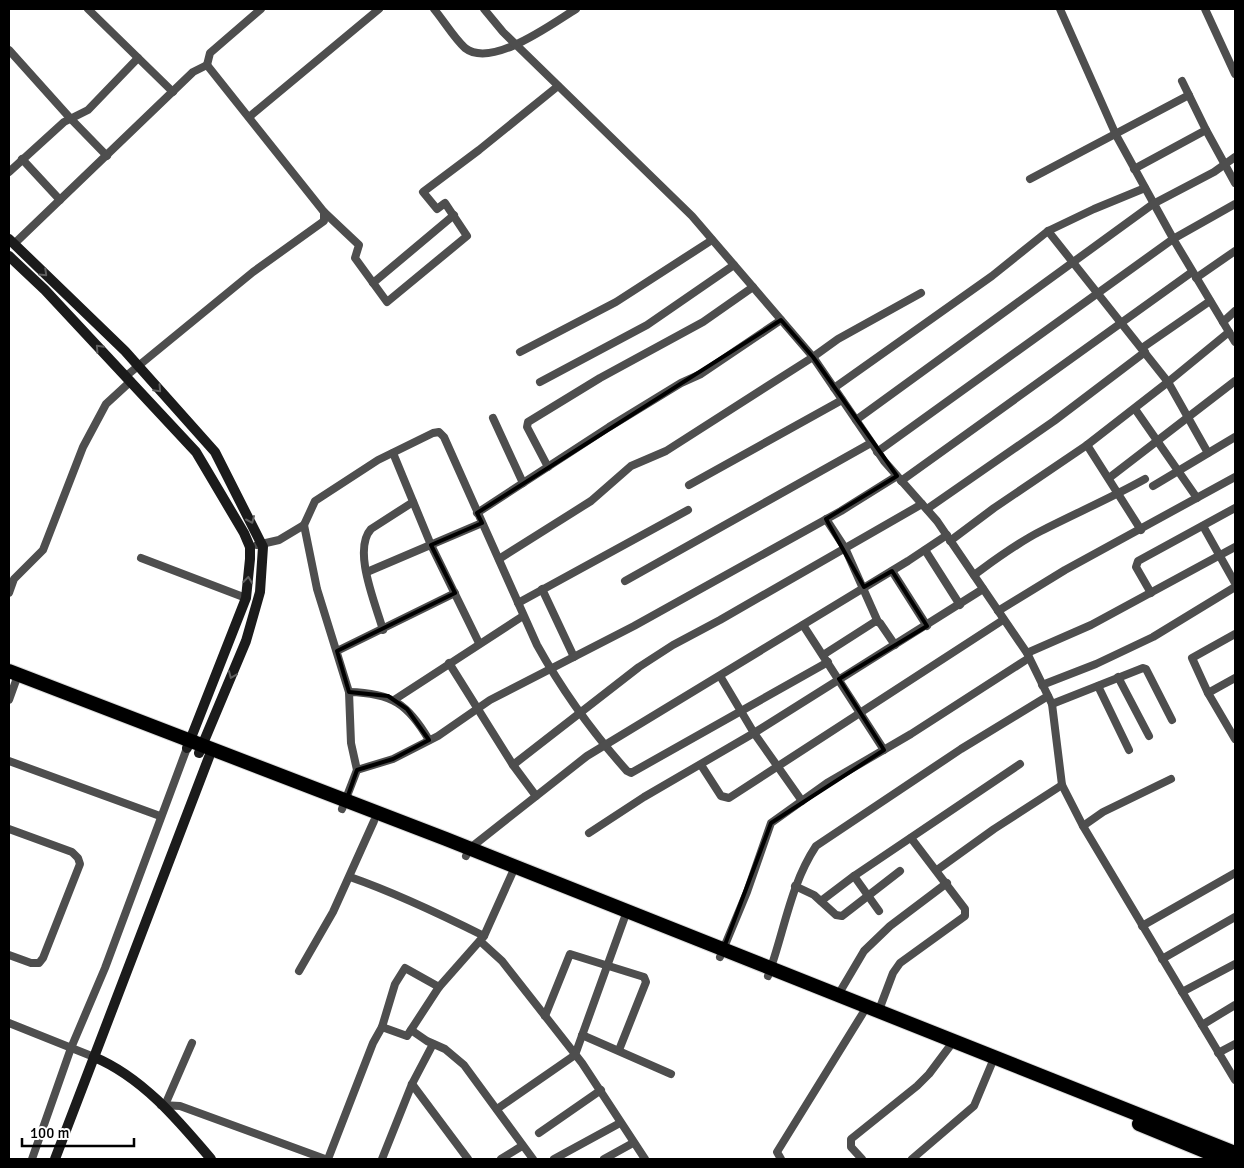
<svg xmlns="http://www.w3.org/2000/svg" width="1244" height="1168" viewBox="0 0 1244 1168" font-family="Signika,sans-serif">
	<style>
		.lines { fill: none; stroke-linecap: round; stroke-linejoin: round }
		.highway-casing { stroke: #dbdbdb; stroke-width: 16 }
		.street { stroke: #4e4e4e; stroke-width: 8 }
		.secondary { stroke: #1b1b1b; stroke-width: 10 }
		.highway { stroke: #000; stroke-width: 14 }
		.oneway { stroke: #5f5f5f }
		.marked { fill: none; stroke: #000; stroke-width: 4; stroke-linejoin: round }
	</style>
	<rect width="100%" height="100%" fill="#fff"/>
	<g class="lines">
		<defs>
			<g id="highway">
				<path d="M 9,671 L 446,839 L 1235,1153"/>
				<path d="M 1139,1124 L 1224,1159"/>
			</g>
		</defs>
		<use href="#highway" class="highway-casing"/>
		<g class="street">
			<path d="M 88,9 L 173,92"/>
			<path d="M 434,9 C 444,21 454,38 465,48 C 492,69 553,23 576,9"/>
			<path d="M 484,9 L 503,32 L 692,216 L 813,357 L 884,461 L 937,521 L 1027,653 L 1052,704 L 1062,785 L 1083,826 L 1235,1080"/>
			<path d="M 1060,9 L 1116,135 L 1175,242 L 1235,342"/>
			<path d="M 1205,9 L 1235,74"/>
			<path d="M 9,50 L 70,118 L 107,156"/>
			<path d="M 207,65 L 210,53 L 261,9"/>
			<path d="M 249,117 L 379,9"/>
			<path d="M 1206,130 L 1235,183"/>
			<path d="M 22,159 L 60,200"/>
			<path d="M 1134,169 L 1206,130 L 1182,81"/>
			<path d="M 9,172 L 64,122 L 88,110 L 138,58"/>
			<path d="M 1030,179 L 1189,95"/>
			<path d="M 324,212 L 359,245 L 355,258 L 387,302 L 467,236 L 445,203 L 437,209 L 423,192 L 479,150 L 558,86"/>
			<path d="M 1048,231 L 1168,382 L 1229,332"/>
			<path d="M 14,244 L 193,72 L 207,65 L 324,212 L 324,221 L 253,272 L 126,376"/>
			<path d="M 1196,278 L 1235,251"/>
			<path d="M 373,283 L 454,215"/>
			<path d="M 1223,322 L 1235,311"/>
			<path d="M 1142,348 L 1210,301"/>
			<path d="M 520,352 L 616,302 L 712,240"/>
			<path d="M 540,382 L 647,325 L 734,265"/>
			<path d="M 834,388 L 992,276 L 1048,231 L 1094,209 L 1145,188"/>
			<path d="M 1135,409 L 1197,498"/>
			<path d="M 493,418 L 523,483"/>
			<path d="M 856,420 L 1153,204 L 1214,172 L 1235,157"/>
			<path d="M 1087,445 L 1141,530"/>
			<path d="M 877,452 L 1173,239 L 1235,204"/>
			<path d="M 393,453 L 431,545 L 479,643"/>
			<path d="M 548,467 L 527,427 L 528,422 L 600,378 L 703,322 L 753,287"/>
			<path d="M 1109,478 L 1235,381"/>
			<path d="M 901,481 L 1192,272"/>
			<path d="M 689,485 L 842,400"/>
			<path d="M 1153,486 L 1235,437"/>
			<path d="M 927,509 L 1054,421 L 1145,352"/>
			<path d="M 477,513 L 609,427 L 681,383 L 701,374 L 781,320"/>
			<path d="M 826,519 L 845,548 L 878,622"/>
			<path d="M 304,525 L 315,501 L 378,460 L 433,433 L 439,432 L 444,437 L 537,645 C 562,690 593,733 627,771 L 631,773 L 828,662"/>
			<path d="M 1203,526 L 1235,583"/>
			<path d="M 950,541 L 994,508 L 1087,445 L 1168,382 L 1208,453"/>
			<path d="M 257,545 L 279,540 L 304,525 L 317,589 L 349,692"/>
			<path d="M 925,550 L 960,605"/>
			<path d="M 141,558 L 246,598"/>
			<path d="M 499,559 L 591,501 L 631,466 L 666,451 L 813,357 L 838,339 L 921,293"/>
			<path d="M 892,571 L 927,626"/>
			<path d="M 367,572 L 482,523"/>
			<path d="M 974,575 C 996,559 1017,543 1041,531 C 1076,513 1111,498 1145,479"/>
			<path d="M 625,581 L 871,443"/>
			<path d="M 542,589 L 574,657"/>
			<path d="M 9,593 L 14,579 L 43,550 L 83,447 L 106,404 L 131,381"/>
			<path d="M 1151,593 L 1136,567 L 1138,561 L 1235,508"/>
			<path d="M 518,603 L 688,510"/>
			<path d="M 998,611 L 1065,570 L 1235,477"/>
			<path d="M 803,625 L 884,750"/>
			<path d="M 383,630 C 376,605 352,550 371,529 L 413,502"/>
			<path d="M 1235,634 L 1192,658 L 1208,693 L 1235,739"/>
			<path d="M 337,651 L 455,593"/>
			<path d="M 1027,653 L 1091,625 L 1235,547"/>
			<path d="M 823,655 L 876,621 L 880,623 L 895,645"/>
			<path d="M 449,663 L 513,765 L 536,796"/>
			<path d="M 720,676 L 754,733 L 802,801"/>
			<path d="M 1118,677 L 1149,736"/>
			<path d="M 1042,685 L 1096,664 L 1153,637 L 1235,587"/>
			<path d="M 1098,686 L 1129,750"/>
			<path d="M 1208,693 L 1235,678"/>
			<path d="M 9,700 L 18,675"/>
			<path d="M 394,700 L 523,616"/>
			<path d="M 1052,704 L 1143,668 L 1146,669 L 1172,720"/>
			<path d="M 9,761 L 160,816"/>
			<path d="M 513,765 L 639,667 L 673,645 L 720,620 L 922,504"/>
			<path d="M 701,765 L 721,796 L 729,798 L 1003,620"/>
			<path d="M 357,770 L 351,743 L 349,692 C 392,693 408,704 429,740"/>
			<path d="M 342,809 L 357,770 L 393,759 L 438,736 L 490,700 L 634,626 L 841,511 L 897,476"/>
			<path d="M 1083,826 L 1103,812 L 1171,779"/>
			<path d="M 9,829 L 72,852 L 78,858 L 80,864 L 43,958 L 39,963 L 31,963 L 9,955"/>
			<path d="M 589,833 L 644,797 L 754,733 L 983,589"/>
			<path d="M 466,856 L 469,849 L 587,756 L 908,561 L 947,535"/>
			<path d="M 937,870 L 994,829 L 1062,785"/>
			<path d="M 854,876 L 1020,764"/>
			<path d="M 350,877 C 396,893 440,914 484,936"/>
			<path d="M 795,886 L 814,895 L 836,915 L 842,916 L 900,871"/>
			<path d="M 821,901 L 854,876 L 879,911"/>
			<path d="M 1142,926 L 1235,873"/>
			<path d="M 480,941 L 502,961 L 582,1063 L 645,1159"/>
			<path d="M 720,957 L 747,892 L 771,823 L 827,783 L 911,734 L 1029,658"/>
			<path d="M 1162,959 L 1235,917"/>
			<path d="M 405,968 L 439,987 L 407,1036 L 382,1027 L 395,984 Z"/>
			<path d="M 299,971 L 333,912 L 374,821"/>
			<path d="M 768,976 C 784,933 790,885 816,846 L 961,749 L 1048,696"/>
			<path d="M 439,987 L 484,936 L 515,867"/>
			<path d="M 1182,992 L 1235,964"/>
			<path d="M 838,995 L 864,951 L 890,926 L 947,883"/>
			<path d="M 879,1010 L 893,973 L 900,963 L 965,916 L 965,909 L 911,838"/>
			<path d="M 545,1016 L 570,954 L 644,977 L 646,982 L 619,1050"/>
			<path d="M 9,1023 L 94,1057"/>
			<path d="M 1202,1025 L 1235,1005"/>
			<path d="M 411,1030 L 427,1041 L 445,1049 L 464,1065 L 533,1159"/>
			<path d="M 582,1035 L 671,1074"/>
			<path d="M 1218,1053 L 1235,1044"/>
			<path d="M 412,1084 L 468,1159"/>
			<path d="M 161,1105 L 180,1106 L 325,1159"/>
			<path d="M 165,1105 L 192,1043"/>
			<path d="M 497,1109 L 575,1055 L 627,911"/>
			<path d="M 539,1133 L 601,1090"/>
			<path d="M 32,1159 L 71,1048 L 105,968 L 187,748"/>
			<path d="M 328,1159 L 373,1043 L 382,1027"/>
			<path d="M 382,1159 L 412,1084 L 433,1044"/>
			<path d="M 501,1159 L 522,1146"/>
			<path d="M 554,1159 L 620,1123"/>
			<path d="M 604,1159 L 633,1143"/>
			<path d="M 781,1159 L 777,1152 L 863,1013"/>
			<path d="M 862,1159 L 851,1147 L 851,1139 L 917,1086 L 929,1074 L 950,1046"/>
			<path d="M 912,1159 L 974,1106 L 992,1063"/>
		</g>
		<g class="secondary">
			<path d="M 9,239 L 125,351 L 215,452 L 263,547 L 260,592 L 246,641 L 199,753"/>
			<path d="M 9,256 L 45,290 L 196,452 L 244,533 L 250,547 L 250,559 L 246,598 L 187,748"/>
			<path d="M 94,1057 C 142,1077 178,1120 211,1159"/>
			<path d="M 55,1159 L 209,757"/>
		</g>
		<use href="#highway" class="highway"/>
	</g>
	<defs><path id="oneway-chevron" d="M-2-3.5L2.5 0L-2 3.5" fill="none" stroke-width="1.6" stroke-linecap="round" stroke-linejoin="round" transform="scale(1.25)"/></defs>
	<g class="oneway">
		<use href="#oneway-chevron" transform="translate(44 273) rotate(44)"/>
		<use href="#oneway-chevron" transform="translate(99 348) rotate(-133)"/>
		<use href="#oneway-chevron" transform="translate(158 389) rotate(47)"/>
		<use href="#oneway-chevron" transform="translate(251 520) rotate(66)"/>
		<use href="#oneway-chevron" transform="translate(248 580) rotate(-83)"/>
		<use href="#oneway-chevron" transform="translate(232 675) rotate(113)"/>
	</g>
	<path class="marked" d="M 781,320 L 813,357 L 897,476 L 826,519 L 864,587 L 892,571 L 927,626 L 839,679 L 884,750 L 771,823 L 723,950 L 346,801 L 357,770 L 393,759 L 429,740 L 407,709 L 388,696 L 349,692 L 337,651 L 455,593 L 431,545 L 482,523 L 477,513 Z"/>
	<rect width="1244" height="1168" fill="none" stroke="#000000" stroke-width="20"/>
	<path d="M22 1138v8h112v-8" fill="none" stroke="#000000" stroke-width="2.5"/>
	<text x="30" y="1138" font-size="15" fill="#000000" stroke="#ffffff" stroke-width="4" paint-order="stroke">100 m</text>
</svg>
